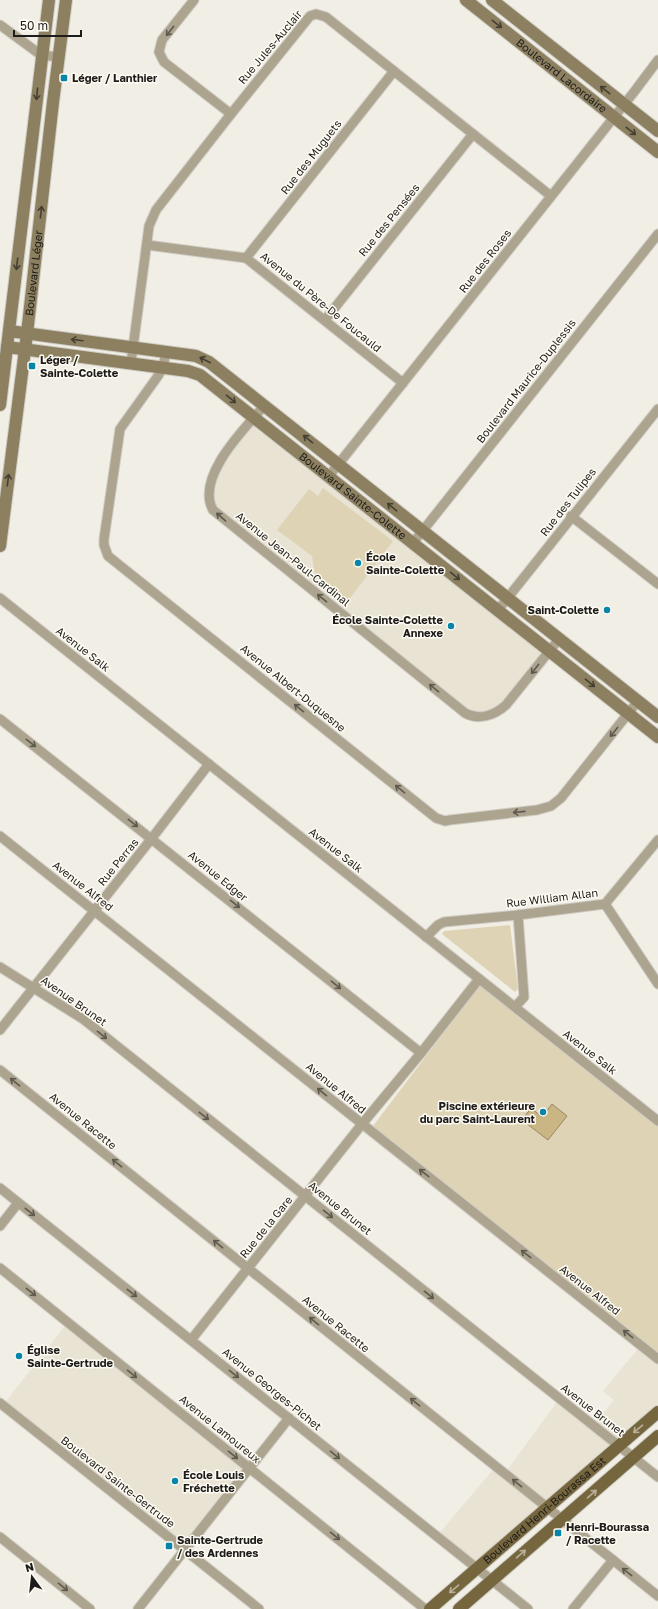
<svg xmlns="http://www.w3.org/2000/svg" width="658" height="1609" viewBox="0 0 658 1609" font-family="'Golos Text',sans-serif">
	<style>
		.built { fill: #e9e3d4 }
		.green { fill: #dfd3b5 }
		.water { fill: #c9b684; stroke: #968864 }
		.lines { fill: none; stroke-linecap: round; stroke-linejoin: round }
		.street-casing { stroke: #cfccc5; stroke-width: 11 }
		.secondary-casing { stroke: #cfccc5; stroke-width: 14 }
		.primary-casing { stroke: #cfccc5; stroke-width: 14 }
		.street { stroke: #aca48e; stroke-width: 9 }
		.secondary { stroke: #8c8060; stroke-width: 12 }
		.primary { stroke: #75663e; stroke-width: 12 }
		.oneway { stroke: #443f32 }
		.oneway2 { stroke: #5e594e }
		.oneway3 { stroke: #bab098 }
		.poi-dot { fill: #0785a9; stroke: #fefbf3; stroke-width: 1.5 }
		.labels { text-anchor: middle; stroke-width: 3; stroke-linejoin: round; paint-order: stroke }
		.street-label { font-size: 11px; fill: #1e1c1a; stroke: #fefbf3 }
		.poi-label { font-size: 11px; font-weight: bold; fill: #1e1c1a; stroke: #fefbf3; text-anchor: start }
	</style>
	<rect width="100%" height="100%" fill="#f1eee6"/>
	<g class="built">
		<path d="M 254,417 L 550,651 L 506,705 L 491,720 L 465,713 L 210,504 L 223,457 Z"/>
		<path d="M 68,1322 L 250,1468 L 185,1550 L 3,1405 Z"/>
		<path d="M 641,1345 L 658,1359 L 658,1412 L 477,1568 L 437,1536 L 496,1466 L 505,1473 L 559,1399 L 593,1426 L 614,1400 L 603,1391 Z"/>
	</g>
	<g class="green">
		<path d="M 323,488 L 393,541 L 348,601 L 315,575 L 312,556 L 277,530 L 309,489 L 318,496 Z"/>
		<path d="M 510,925 L 518,989 L 515,992 L 442,934 L 444,931 Z"/>
		<path d="M 482,982 L 658,1123 L 658,1356 L 370,1130 Z"/>
	</g>
	<path class="water" d="M 552,1104 L 567,1116 L 548,1140 L 522,1120 L 531,1108 L 542,1117 Z"/>
	<g class="lines">
		<defs>
			<g id="street">
				<path d="M 194,0 L 162,40 L 159,52 L 164,62 L 231,114"/>
				<path d="M 0,25 L 41,55 L 59,57"/>
				<path d="M 147,245 L 246,258 L 403,383"/>
				<path d="M 246,258 L 394,71"/>
				<path d="M 325,320 L 473,134"/>
				<path d="M 166,352 L 163,367 L 158,376 L 120,429 L 104,539 L 104,545 L 108,556 L 436,818 L 445,821 L 450,820 L 537,810 L 551,806 L 561,798 L 638,701"/>
				<path d="M 131,363 L 149,226 L 156,210 L 231,114 L 310,16 L 316,14 L 326,17 L 551,196"/>
				<path d="M 265,405 C 245,428 195,477 213,510 L 465,713 C 479,721 495,715 506,705 L 559,639"/>
				<path d="M 329,476 L 634,92 L 658,60"/>
				<path d="M 571,516 L 658,584"/>
				<path d="M 413,543 L 658,234"/>
				<path d="M 0,598 L 658,1121"/>
				<path d="M 498,610 L 658,409"/>
				<path d="M 0,719 L 421,1053"/>
				<path d="M 0,836 L 658,1359"/>
				<path d="M 605,904 L 658,984"/>
				<path d="M 426,937 L 438,925 L 444,922 L 518,915 L 605,904 L 658,840"/>
				<path d="M 0,967 L 83,1019 L 658,1477"/>
				<path d="M 515,1007 L 524,997 L 518,915"/>
				<path d="M 0,1030 L 152,838 L 209,764"/>
				<path d="M 0,1070 L 658,1596"/>
				<path d="M 0,1188 L 528,1609"/>
				<path d="M 0,1226 L 18,1203"/>
				<path d="M 0,1268 L 425,1609"/>
				<path d="M 191,1340 L 362,1124 L 421,1053 L 479,979"/>
				<path d="M 0,1403 L 259,1609"/>
				<path d="M 0,1537 L 90,1609"/>
				<path d="M 138,1609 L 289,1418"/>
				<path d="M 573,1609 L 613,1560"/>
			</g>
			<g id="secondary">
				<path id="s1" d="M 466,0 L 658,152"/>
				<path d="M 492,0 L 658,131"/>
				<path d="M 9,331 L 189,355 L 196,356 L 209,362 L 658,717"/>
				<path id="s2" d="M 7,347 L 188,371 L 200,375 L 658,737"/>
				<path d="M 0,405 L 49,0"/>
				<path id="s3" d="M 0,546 L 27,334 L 53,102 L 66,0"/>
			</g>
			<g id="primary">
				<path id="s4" d="M 430,1609 L 658,1412"/>
				<path d="M 459,1609 L 658,1436"/>
			</g>
		</defs>
		<use href="#street" class="street-casing"/>
		<use href="#secondary" class="secondary-casing"/>
		<use href="#primary" class="primary-casing"/>
		<use href="#street" class="street"/>
		<use href="#secondary" class="secondary"/>
		<use href="#primary" class="primary"/>
	</g>
	<defs><path id="oneway-shaft" d="M-6 0H5M1.5-3L5.5 0L1.5 3" fill="none" stroke-width="1.6" stroke-linecap="round" stroke-linejoin="round"/></defs>
	<g class="oneway">
		<use href="#oneway-shaft" transform="translate(497 24) rotate(38)"/>
		<use href="#oneway-shaft" transform="translate(605 90) rotate(-142)"/>
		<use href="#oneway-shaft" transform="translate(37 94) rotate(96)"/>
		<use href="#oneway-shaft" transform="translate(631 131) rotate(38)"/>
		<use href="#oneway-shaft" transform="translate(41 212) rotate(-84)"/>
		<use href="#oneway-shaft" transform="translate(17 264) rotate(97)"/>
		<use href="#oneway-shaft" transform="translate(77 340) rotate(-173)"/>
		<use href="#oneway-shaft" transform="translate(205 360) rotate(-153)"/>
		<use href="#oneway-shaft" transform="translate(231 399) rotate(39)"/>
		<use href="#oneway-shaft" transform="translate(308 439) rotate(-141)"/>
		<use href="#oneway-shaft" transform="translate(8 480) rotate(-83)"/>
		<use href="#oneway-shaft" transform="translate(392 507) rotate(-141)"/>
		<use href="#oneway-shaft" transform="translate(455 576) rotate(39)"/>
		<use href="#oneway-shaft" transform="translate(590 683) rotate(39)"/>
	</g>
	<g class="oneway2">
		<use href="#oneway-shaft" transform="translate(170 31) rotate(128)"/>
		<use href="#oneway-shaft" transform="translate(221 517) rotate(-139)"/>
		<use href="#oneway-shaft" transform="translate(322 598) rotate(-141)"/>
		<use href="#oneway-shaft" transform="translate(535 669) rotate(128)"/>
		<use href="#oneway-shaft" transform="translate(434 688) rotate(-141)"/>
		<use href="#oneway-shaft" transform="translate(299 708) rotate(-141)"/>
		<use href="#oneway-shaft" transform="translate(614 732) rotate(129)"/>
		<use href="#oneway-shaft" transform="translate(31 743) rotate(38)"/>
		<use href="#oneway-shaft" transform="translate(400 789) rotate(-141)"/>
		<use href="#oneway-shaft" transform="translate(519 812) rotate(174)"/>
		<use href="#oneway-shaft" transform="translate(133 823) rotate(38)"/>
		<use href="#oneway-shaft" transform="translate(235 904) rotate(39)"/>
		<use href="#oneway-shaft" transform="translate(336 985) rotate(39)"/>
		<use href="#oneway-shaft" transform="translate(102 1035) rotate(39)"/>
		<use href="#oneway-shaft" transform="translate(15 1082) rotate(-141)"/>
		<use href="#oneway-shaft" transform="translate(322 1092) rotate(-141)"/>
		<use href="#oneway-shaft" transform="translate(204 1116) rotate(38)"/>
		<use href="#oneway-shaft" transform="translate(117 1163) rotate(-141)"/>
		<use href="#oneway-shaft" transform="translate(424 1173) rotate(-142)"/>
		<use href="#oneway-shaft" transform="translate(30 1212) rotate(38)"/>
		<use href="#oneway-shaft" transform="translate(328 1214) rotate(39)"/>
		<use href="#oneway-shaft" transform="translate(218 1244) rotate(-141)"/>
		<use href="#oneway-shaft" transform="translate(526 1254) rotate(-142)"/>
		<use href="#oneway-shaft" transform="translate(31 1292) rotate(38)"/>
		<use href="#oneway-shaft" transform="translate(132 1293) rotate(38)"/>
		<use href="#oneway-shaft" transform="translate(429 1295) rotate(39)"/>
		<use href="#oneway-shaft" transform="translate(314 1321) rotate(-141)"/>
		<use href="#oneway-shaft" transform="translate(628 1334) rotate(-142)"/>
		<use href="#oneway-shaft" transform="translate(132 1374) rotate(39)"/>
		<use href="#oneway-shaft" transform="translate(234 1374) rotate(38)"/>
		<use href="#oneway-shaft" transform="translate(415 1402) rotate(-141)"/>
		<use href="#oneway-shaft" transform="translate(233 1455) rotate(39)"/>
		<use href="#oneway-shaft" transform="translate(335 1455) rotate(39)"/>
		<use href="#oneway-shaft" transform="translate(517 1483) rotate(-141)"/>
		<use href="#oneway-shaft" transform="translate(335 1536) rotate(39)"/>
		<use href="#oneway-shaft" transform="translate(627 1572) rotate(-142)"/>
		<use href="#oneway-shaft" transform="translate(63 1587) rotate(39)"/>
	</g>
	<g class="oneway3">
		<use href="#oneway-shaft" transform="translate(638 1429) rotate(140)"/>
		<use href="#oneway-shaft" transform="translate(592 1494) rotate(-41)"/>
		<use href="#oneway-shaft" transform="translate(521 1554) rotate(-41)"/>
		<use href="#oneway-shaft" transform="translate(454 1589) rotate(140)"/>
	</g>
	<g class="poi-dot">
		<rect x="60" y="74" width="8" height="8" rx="2"/>
		<rect x="28" y="362" width="8" height="8" rx="2"/>
		<circle cx="358" cy="563" r="4"/>
		<circle cx="607" cy="610" r="4"/>
		<circle cx="451" cy="626" r="4"/>
		<circle cx="543" cy="1112" r="4"/>
		<circle cx="19" cy="1356" r="4"/>
		<circle cx="175" cy="1481" r="4"/>
		<rect x="554" y="1529" width="8" height="8" rx="2"/>
		<rect x="165" y="1542" width="8" height="8" rx="2"/>
	</g>
	<g class="labels">
		<g class="street-label">
			<text transform="translate(270 47) rotate(-50)" y="4">Rue Jules-Auclair</text>
			<text dy="4" stroke="none"><textPath href="#s1" startOffset="122">Boulevard Lacordaire</textPath></text>
			<text transform="translate(311 157) rotate(-52)" y="4">Rue des Muguets</text>
			<text transform="translate(389 220) rotate(-51)" y="4">Rue des Pensées</text>
			<text transform="translate(485 261) rotate(-52)" y="4">Rue des Roses</text>
			<text dy="4" stroke="none"><textPath href="#s3" startOffset="275">Boulevard Léger</textPath></text>
			<text transform="translate(321 302) rotate(39)" y="4">Avenue du Père-De Foucauld</text>
			<text transform="translate(526 381) rotate(-52)" y="4">Boulevard Maurice-Duplessis</text>
			<text dy="4" stroke="none"><textPath href="#s2" startOffset="390">Boulevard Sainte-Colette</textPath></text>
			<text transform="translate(568 502) rotate(-52)" y="4">Rue des Tulipes</text>
			<text transform="translate(293 559) rotate(39)" y="4">Avenue Jean-Paul-Cardinal</text>
			<text transform="translate(83 649) rotate(38)" y="4">Avenue Salk</text>
			<text transform="translate(293 688) rotate(39)" y="4">Avenue Albert-Duquesne</text>
			<text transform="translate(336 850) rotate(38)" y="4">Avenue Salk</text>
			<text transform="translate(118 862) rotate(-51)" y="4">Rue Perras</text>
			<text transform="translate(218 876) rotate(39)" y="4">Avenue Edger</text>
			<text transform="translate(83 886) rotate(38)" y="4">Avenue Alfred</text>
			<text transform="translate(552 898) rotate(-7)" y="4">Rue William Allan</text>
			<text transform="translate(74 1001) rotate(35)" y="4">Avenue Brunet</text>
			<text transform="translate(590 1052) rotate(38)" y="4">Avenue Salk</text>
			<text transform="translate(336 1088) rotate(39)" y="4">Avenue Alfred</text>
			<text transform="translate(83 1121) rotate(39)" y="4">Avenue Racette</text>
			<text transform="translate(340 1208) rotate(39)" y="4">Avenue Brunet</text>
			<text transform="translate(266 1227) rotate(-51)" y="4">Rue de la Gare</text>
			<text transform="translate(590 1290) rotate(38)" y="4">Avenue Alfred</text>
			<text transform="translate(336 1324) rotate(39)" y="4">Avenue Racette</text>
			<text transform="translate(272 1389) rotate(39)" y="4">Avenue Georges-Pichet</text>
			<text transform="translate(593 1410) rotate(38)" y="4">Avenue Brunet</text>
			<text transform="translate(220 1429) rotate(39)" y="4">Avenue Lamoureux</text>
			<text transform="translate(118 1482) rotate(38)" y="4">Boulevard Sainte-Gertrude</text>
			<text dy="4" stroke="none"><textPath href="#s4" startOffset="151">Boulevard Henri-Bourassa Est</textPath></text>
		</g>
		<g class="poi-label">
			<text x="72" y="82">Léger / Lanthier</text>
			<text x="40" y="364">Léger /<tspan x="40" dy="13">Sainte-Colette</tspan></text>
			<text x="366" y="561">École<tspan x="366" dy="13">Sainte-Colette</tspan></text>
			<text x="599" y="614" text-anchor="end">Saint-Colette</text>
			<text x="443" y="624" text-anchor="end">École Sainte-Colette<tspan x="443" dy="13">Annexe</tspan></text>
			<text x="535" y="1110" text-anchor="end">Piscine extérieure<tspan x="535" dy="13">du parc Saint-Laurent</tspan></text>
			<text x="27" y="1354">Église<tspan x="27" dy="13">Sainte-Gertrude</tspan></text>
			<text x="183" y="1479">École Louis<tspan x="183" dy="13">Fréchette</tspan></text>
			<text x="566" y="1531">Henri-Bourassa<tspan x="566" dy="13">/ Racette</tspan></text>
			<text x="177" y="1544">Sainte-Gertrude<tspan x="177" dy="13">/ des Ardennes</tspan></text>
		</g>
	</g>
	<g transform="translate(32 1577) rotate(345)" stroke="#fefbf3" stroke-width="3" paint-order="stroke">
	<path d="M0-3L7 15L0 10L-7 15Z" fill="#1e1c1a"/>
	<text y="-6" font-size="11" font-weight="bold" text-anchor="middle" fill="#1e1c1a">N</text>
	</g>
	<path d="M14 30v6h67v-6" fill="none" stroke="#1e1c1a" stroke-width="2"/>
	<text x="20" y="30" font-size="12" fill="#1e1c1a" stroke="#fefbf3" stroke-width="3" paint-order="stroke">50 m</text>
</svg>
